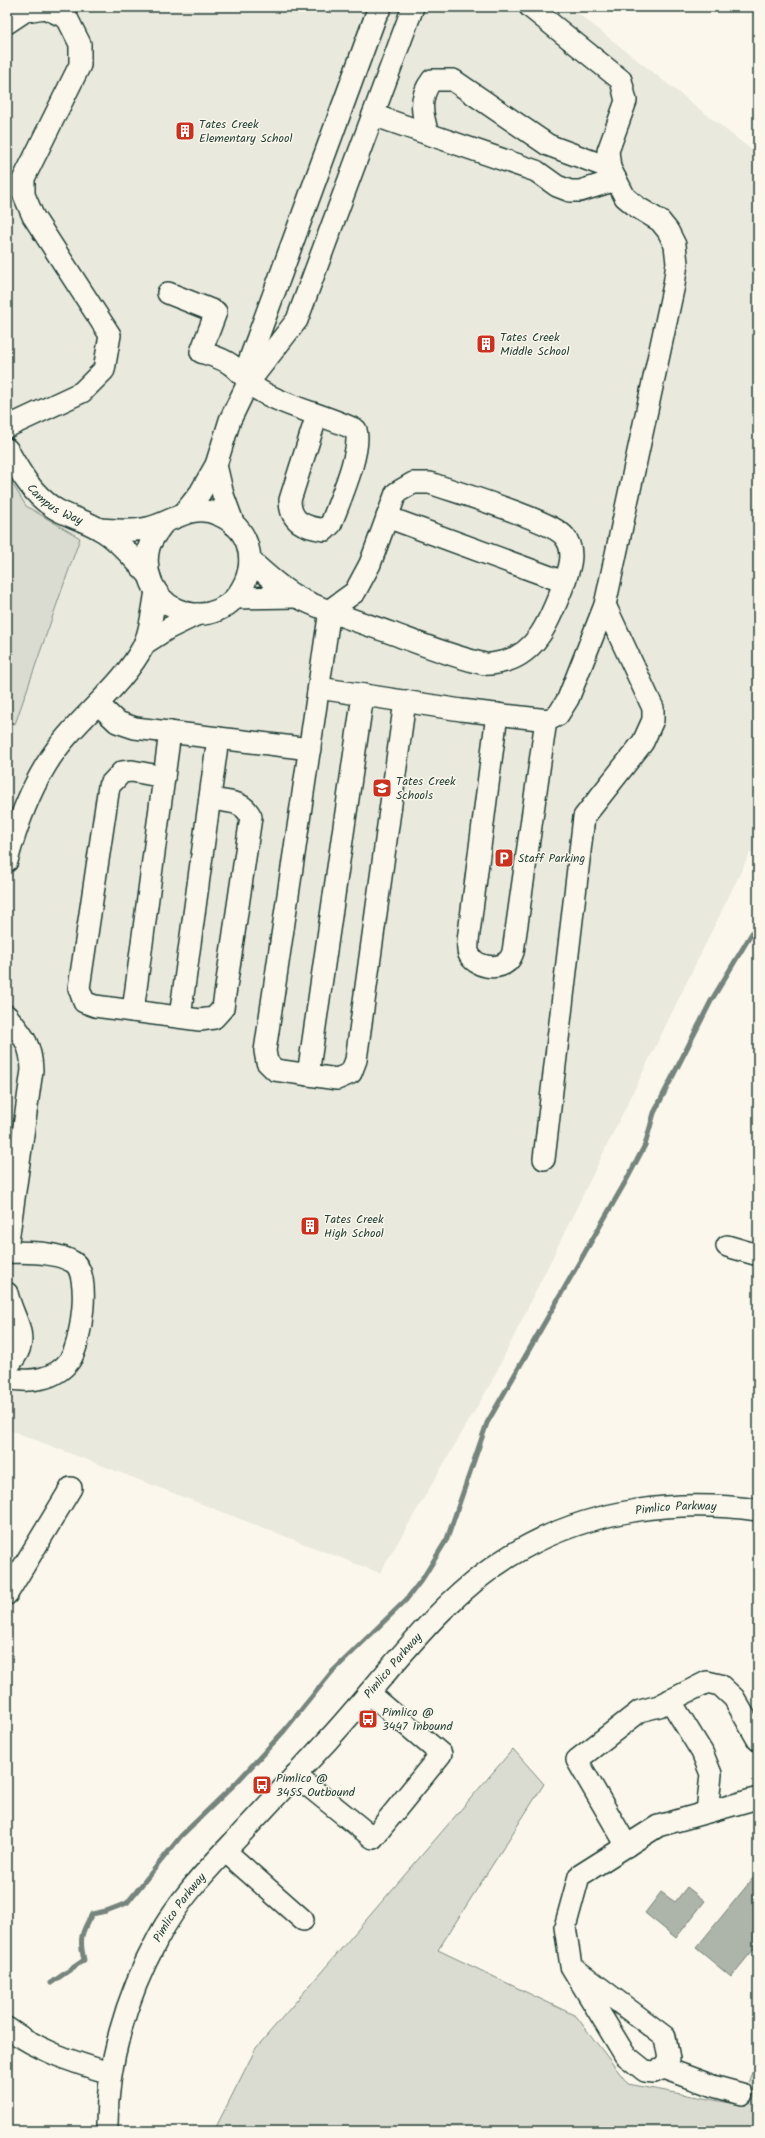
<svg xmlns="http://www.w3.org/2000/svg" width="765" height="2138" viewBox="0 0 765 2138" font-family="Kalam,sans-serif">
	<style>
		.built { fill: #eae9de }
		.green { fill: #dbdcd1; stroke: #7d8c82 }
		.water { fill: #adb4aa; stroke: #74847b }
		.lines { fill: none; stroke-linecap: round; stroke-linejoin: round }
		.stream { stroke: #74847b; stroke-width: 5 }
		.minor-casing { stroke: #1f3d34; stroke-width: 24 }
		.minor { stroke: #fbf7ec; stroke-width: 21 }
		.labels { text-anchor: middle; stroke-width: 3; stroke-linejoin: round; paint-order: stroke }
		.poi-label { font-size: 12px; fill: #1f3d34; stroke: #fbf7ec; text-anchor: start }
		.street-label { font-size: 12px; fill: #1f3d34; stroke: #fbf7ec }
	</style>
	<rect width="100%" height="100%" fill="#fbf7ec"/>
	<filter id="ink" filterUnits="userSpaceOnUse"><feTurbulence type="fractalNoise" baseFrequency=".025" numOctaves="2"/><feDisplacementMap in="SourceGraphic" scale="8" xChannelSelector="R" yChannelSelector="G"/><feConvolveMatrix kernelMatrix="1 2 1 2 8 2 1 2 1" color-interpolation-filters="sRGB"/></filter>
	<g filter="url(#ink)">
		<path class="built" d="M 7,7 L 570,7 L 758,155 L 758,854 L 750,853 L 491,1383 L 380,1573 L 7,1429 L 7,721 L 15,724 L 80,538 L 26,506 L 7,475 Z"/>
		<g class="green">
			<path d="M 7,475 L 26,506 L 80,538 L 15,724 L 7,721 Z"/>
			<path d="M 513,1749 L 544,1784 L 438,1950 L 576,2016 L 628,2084 L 741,2105 L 758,2053 L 758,2131 L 214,2131 L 256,2048 Z"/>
		</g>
		<g class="water">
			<path d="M 758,1872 L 758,1944 L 731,1977 L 696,1948 Z"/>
			<path d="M 687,1887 L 705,1901 L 676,1938 L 645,1913 L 661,1892 L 675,1902 Z"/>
		</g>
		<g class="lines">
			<path class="stream" d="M 51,1983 L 84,1960 C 79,1939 81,1933 92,1914 L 106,1911 L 127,1903 L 181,1836 L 237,1782 L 284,1731 L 331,1673 L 406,1600 L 423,1578 L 447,1539 L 487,1423 L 627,1179 L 645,1145 L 654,1113 L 711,1001 L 758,923"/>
			<defs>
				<g id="minor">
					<path d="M 7,23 L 25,11 L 45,8 L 67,18 L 80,44 L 80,65 L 24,178 L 24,195 L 33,216 L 110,335 L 104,370 L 82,392 L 7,427"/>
					<path d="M 373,115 L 428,134"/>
					<path d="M 610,168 L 548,145 L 453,80 L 432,80 C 418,98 422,114 428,134 L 536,171 L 557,186 L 570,191 L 580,191 L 616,180"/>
					<path d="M 168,293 L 216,312 L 201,352 C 210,355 222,358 230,364 C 242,372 249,385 262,392 C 292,409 326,415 356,430 C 362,451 339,502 331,524 L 325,530 C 304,527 290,522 290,500 L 317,415"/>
					<path d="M 248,382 L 248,364 L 376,15 L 381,7"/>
					<path id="s1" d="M 7,449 C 20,472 32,494 54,508 C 68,517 85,520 99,529 C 118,539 133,559 148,574"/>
					<path d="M 216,465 L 223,495 L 234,525"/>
					<path d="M 185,512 L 200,493 L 216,465 L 230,420 L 248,383 L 297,320 L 413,7"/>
					<path d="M 387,517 L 564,582"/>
					<path d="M 100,529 C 116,530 132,532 148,528 C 174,522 191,502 219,515 C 281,542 240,637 176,609 C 153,598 143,570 149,547 C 152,538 158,531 163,524"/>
					<path d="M 250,560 C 264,573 280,588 297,597 C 326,612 360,622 391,633 C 421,644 453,657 485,664 C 491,665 500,662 506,661 C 536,652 548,623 559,596 C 566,578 579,553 564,536 C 551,520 455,492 430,483 L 413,483 L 396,493 L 370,564 L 355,592 L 330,610 L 265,1051 L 267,1062 L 275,1070 L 337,1079 L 351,1073 L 356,1060 L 405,701"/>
					<path d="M 236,598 L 297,597"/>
					<path d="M 144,644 L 169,628 L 198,614"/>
					<path d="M 319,688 L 461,710 L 548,720 L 558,715 L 568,699 L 605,605 L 674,285 L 677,263 L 675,245 L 668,231 L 660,221 L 637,207 L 625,197 L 610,168 L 608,151 L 626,101 L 621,80 L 530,7"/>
					<path d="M 98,704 L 117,722 L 135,728 L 310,749"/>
					<path d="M 497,714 L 468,941 C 468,945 467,951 469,954 C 475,967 497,971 508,961 C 510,959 512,955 513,952 L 546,720"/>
					<path d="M 164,777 L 132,771 L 122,772 L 109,786 L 79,988 L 84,1002 L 95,1006 L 200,1020 L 214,1018 L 223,1008 L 251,817 C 243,800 228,802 210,799"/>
					<path d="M 7,861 C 16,828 28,794 46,765 C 72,721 120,691 144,645 C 151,629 153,608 156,591"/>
					<path d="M 133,1011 L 170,732"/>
					<path d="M 7,1016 C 23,1036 31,1043 32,1070 L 7,1248"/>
					<path d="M 180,1017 L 218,738"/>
					<path d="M 308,1075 L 363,695"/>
					<path d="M 544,1159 L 584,817 L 643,742 L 653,720 L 653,708 L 605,605"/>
					<path d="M 727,1246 L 758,1255"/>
					<path d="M 7,1252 C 28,1253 54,1251 73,1262 C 92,1273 81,1344 70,1360 C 56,1380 29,1383 7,1378"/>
					<path d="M 7,1293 C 13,1321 35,1340 7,1366"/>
					<path d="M 7,1594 L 71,1488"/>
					<path d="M 670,1700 L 702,1752 L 711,1774 L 707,1812"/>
					<path d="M 295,1775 L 373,1838 L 441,1754 L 369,1693"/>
					<path d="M 627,1846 L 577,1760 L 640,1711 L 659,1706 L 707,1682 L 720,1685 L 734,1698 L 758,1740"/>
					<path d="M 225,1851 L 303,1920"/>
					<path d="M 571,1966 L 665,2037 L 669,2059 L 664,2068 L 654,2072 L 645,2071 L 625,2055 L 571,1966 L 565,1927 L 579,1876 L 658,1826 L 758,1798"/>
					<path d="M 7,2028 C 40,2051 72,2062 110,2073"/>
					<path d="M 664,2068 L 713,2086 L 742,2094"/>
					<path id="s2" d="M 107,2131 C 106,2064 126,1997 158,1938 C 179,1898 211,1866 241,1834 C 270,1803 299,1771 328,1740 C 389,1674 440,1595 520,1550 C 592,1509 676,1499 758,1510"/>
				</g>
			</defs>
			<use href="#minor" class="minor-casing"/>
			<use href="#minor" class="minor"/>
		</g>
	</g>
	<defs>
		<symbol id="building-square" viewBox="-11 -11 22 22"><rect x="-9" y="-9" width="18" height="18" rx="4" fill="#c8321e" stroke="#fbf7ec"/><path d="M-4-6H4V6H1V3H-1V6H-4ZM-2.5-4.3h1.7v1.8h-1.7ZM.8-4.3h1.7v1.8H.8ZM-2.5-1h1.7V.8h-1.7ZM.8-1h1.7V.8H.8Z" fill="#fff"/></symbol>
		<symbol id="school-square" viewBox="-11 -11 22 22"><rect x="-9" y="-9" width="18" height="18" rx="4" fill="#c8321e" stroke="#fbf7ec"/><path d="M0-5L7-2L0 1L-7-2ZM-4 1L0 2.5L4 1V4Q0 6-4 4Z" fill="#fff"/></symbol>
		<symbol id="parking-square" viewBox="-11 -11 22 22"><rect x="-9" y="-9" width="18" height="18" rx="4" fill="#c8321e" stroke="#fbf7ec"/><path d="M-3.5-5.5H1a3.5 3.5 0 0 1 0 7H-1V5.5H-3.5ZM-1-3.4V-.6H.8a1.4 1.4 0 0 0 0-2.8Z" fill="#fff"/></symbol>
		<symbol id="bus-square" viewBox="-11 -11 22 22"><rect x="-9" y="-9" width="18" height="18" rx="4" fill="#c8321e" stroke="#fbf7ec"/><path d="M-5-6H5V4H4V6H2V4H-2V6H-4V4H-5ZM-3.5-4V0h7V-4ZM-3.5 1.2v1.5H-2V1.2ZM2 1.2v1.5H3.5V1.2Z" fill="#fff"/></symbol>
	</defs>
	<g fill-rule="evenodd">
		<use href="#building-square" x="174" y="120" width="22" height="22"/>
		<use href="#building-square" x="475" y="333" width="22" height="22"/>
		<use href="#school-square" x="371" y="777" width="22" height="22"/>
		<use href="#parking-square" x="493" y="847" width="22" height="22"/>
		<use href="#building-square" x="299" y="1215" width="22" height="22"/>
		<use href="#bus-square" x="357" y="1708" width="22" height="22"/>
		<use href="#bus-square" x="251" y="1774" width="22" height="22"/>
	</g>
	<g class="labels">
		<g class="poi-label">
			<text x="199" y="128">Tates Creek<tspan x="199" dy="14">Elementary School</tspan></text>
			<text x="500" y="341">Tates Creek<tspan x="500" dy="14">Middle School</tspan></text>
			<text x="396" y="785">Tates Creek<tspan x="396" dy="14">Schools</tspan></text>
			<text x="518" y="862">Staff Parking</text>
			<text x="324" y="1223">Tates Creek<tspan x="324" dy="14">High School</tspan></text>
			<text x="382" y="1716">Pimlico @<tspan x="382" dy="14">3447 Inbound</tspan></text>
			<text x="276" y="1782">Pimlico @<tspan x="276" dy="14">3455 Outbound</tspan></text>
		</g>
		<g class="street-label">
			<text dy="4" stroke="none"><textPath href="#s1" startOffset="75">Campus Way</textPath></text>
			<text dy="4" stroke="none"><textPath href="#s2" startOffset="898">Pimlico Parkway</textPath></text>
			<text dy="4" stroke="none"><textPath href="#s2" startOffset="562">Pimlico Parkway</textPath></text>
			<text dy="4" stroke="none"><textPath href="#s2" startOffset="239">Pimlico Parkway</textPath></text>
		</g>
	</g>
	<rect width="765" height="2138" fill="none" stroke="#fbf7ec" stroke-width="24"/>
	<rect x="12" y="12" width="741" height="2114" fill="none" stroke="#1f3d34" stroke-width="1.5" filter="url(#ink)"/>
</svg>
